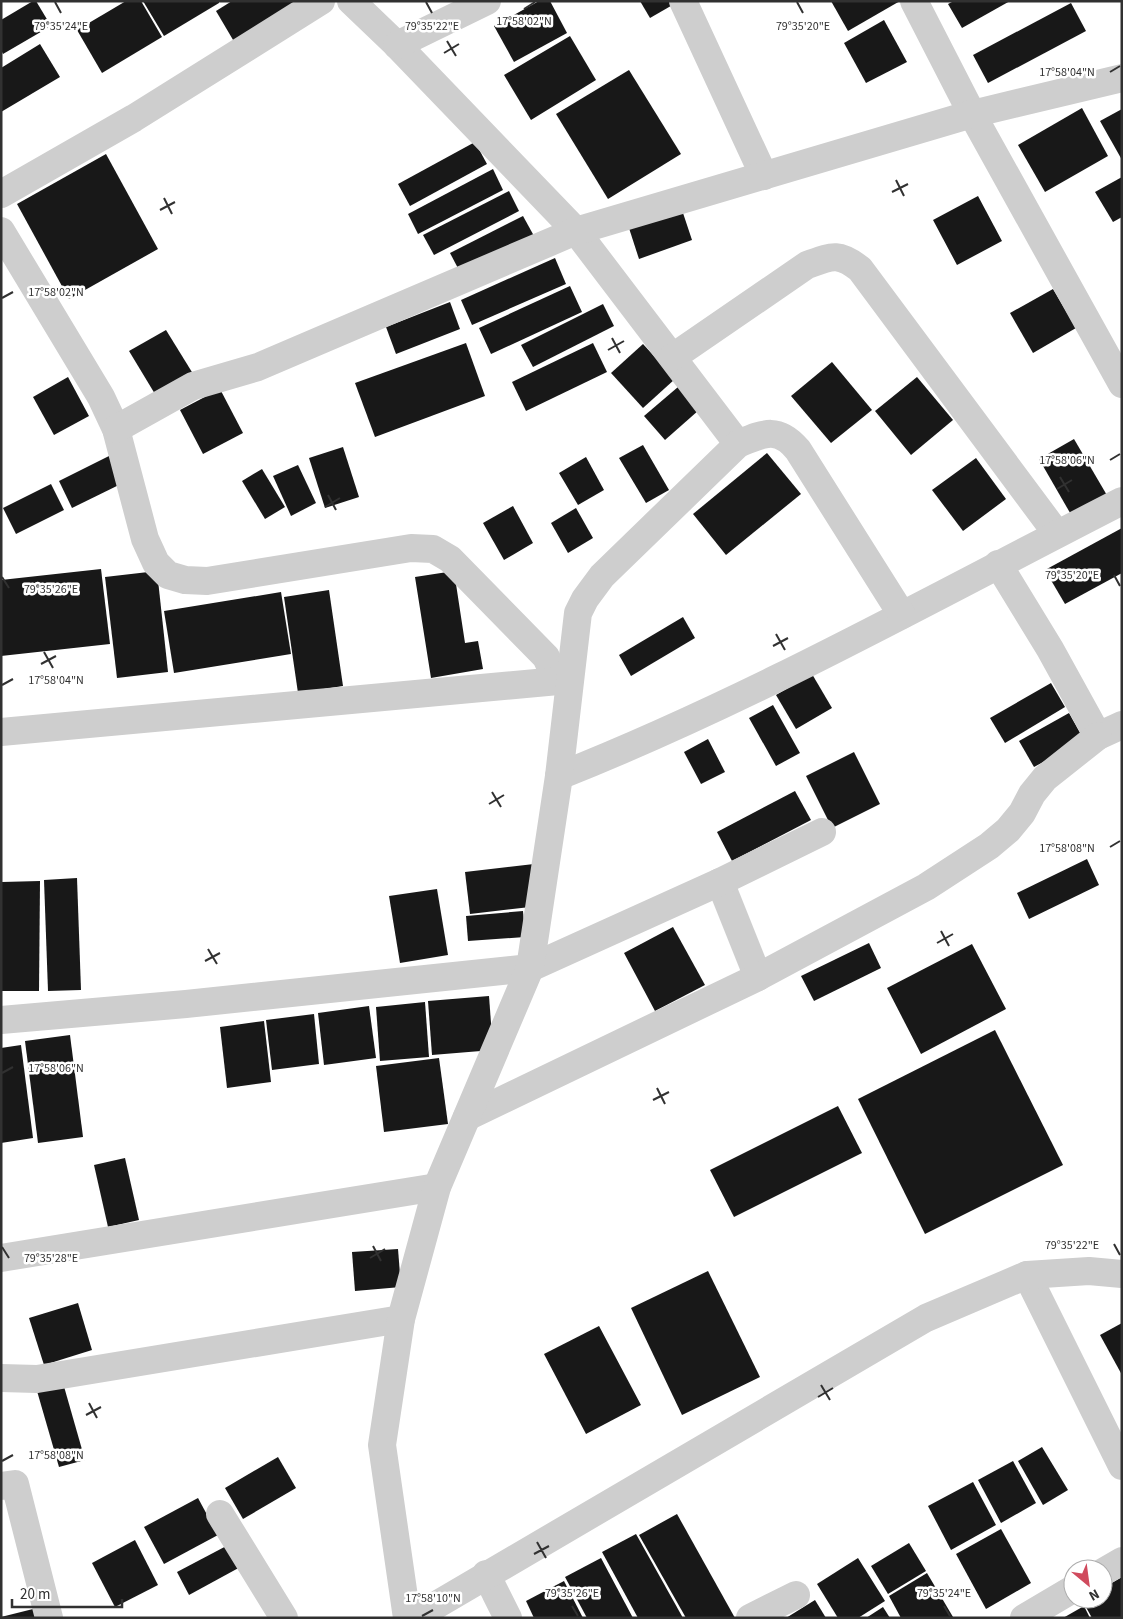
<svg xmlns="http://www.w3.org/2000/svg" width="1123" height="1619" viewBox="0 0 1123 1619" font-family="'Source Sans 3',sans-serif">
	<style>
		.building { fill: #181818 }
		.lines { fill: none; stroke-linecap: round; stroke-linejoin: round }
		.street { stroke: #cecece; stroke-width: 28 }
		.ticks { fill: none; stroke: #313131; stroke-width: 2 }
		.ticks-label { font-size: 12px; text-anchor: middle; fill: #313131; stroke: #fff; stroke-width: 5; stroke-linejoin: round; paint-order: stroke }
	</style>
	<rect width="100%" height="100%" fill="#fff"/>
	<g class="building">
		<path d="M 33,1 L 36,1 L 51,26 L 3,54 L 1,50 L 1,20 Z"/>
		<path d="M 126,1 L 141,1 L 162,37 L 102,73 L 77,30 Z"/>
		<path d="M 143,1 L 219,1 L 219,3 L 164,36 Z"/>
		<path d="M 232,1 L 298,1 L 239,50 L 216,11 Z"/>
		<path d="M 539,1 L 550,1 L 567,33 L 514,62 L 494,26 Z"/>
		<path d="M 640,1 L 675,1 L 676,3 L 650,18 Z"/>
		<path d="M 831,1 L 900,1 L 848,31 Z"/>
		<path d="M 954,1 L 1010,1 L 962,28 L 948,4 Z"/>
		<path d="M 1071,3 L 1086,31 L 988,83 L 973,55 Z"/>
		<path d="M 884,20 L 907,62 L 866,83 L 844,43 Z"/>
		<path d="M 570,36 L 596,80 L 531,120 L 504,75 Z"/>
		<path d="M 40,44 L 60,77 L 1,112 L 1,68 Z"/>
		<path d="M 629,70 L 681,154 L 608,199 L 556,114 Z"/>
		<path d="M 1082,108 L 1108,156 L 1045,192 L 1018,145 Z"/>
		<path d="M 1122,109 L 1122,160 L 1100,121 Z"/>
		<path d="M 475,142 L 487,164 L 410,206 L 398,184 Z"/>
		<path d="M 106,154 L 158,249 L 69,299 L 17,204 Z"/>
		<path d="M 493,169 L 503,190 L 418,234 L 408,214 Z"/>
		<path d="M 1122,177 L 1122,217 L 1113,222 L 1095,192 Z"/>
		<path d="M 509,191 L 519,211 L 434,255 L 423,235 Z"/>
		<path d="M 978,196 L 1002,241 L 957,265 L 933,220 Z"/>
		<path d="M 681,207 L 692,240 L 639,259 L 628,225 Z"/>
		<path d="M 523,216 L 534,236 L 461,274 L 450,253 Z"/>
		<path d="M 555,258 L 566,284 L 472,325 L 461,300 Z"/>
		<path d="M 570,286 L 582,312 L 491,354 L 479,328 Z"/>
		<path d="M 1053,289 L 1076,328 L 1033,353 L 1010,313 Z"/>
		<path d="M 450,302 L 460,329 L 396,354 L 386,327 Z"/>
		<path d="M 603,304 L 614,326 L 533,367 L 521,345 Z"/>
		<path d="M 166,330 L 195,377 L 158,399 L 129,351 Z"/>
		<path d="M 466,343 L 485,396 L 375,437 L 355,383 Z"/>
		<path d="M 593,343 L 607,372 L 526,411 L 512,382 Z"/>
		<path d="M 643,344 L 675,379 L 643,408 L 611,373 Z"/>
		<path d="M 832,362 L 872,410 L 831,443 L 791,396 Z"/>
		<path d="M 68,377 L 89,416 L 54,435 L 33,397 Z"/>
		<path d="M 917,377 L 953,420 L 911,455 L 875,411 Z"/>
		<path d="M 678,387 L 699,410 L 665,440 L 644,416 Z"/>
		<path d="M 220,389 L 243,433 L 203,454 L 180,410 Z"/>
		<path d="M 1074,439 L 1108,497 L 1073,518 L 1039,459 Z"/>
		<path d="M 643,445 L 669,490 L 646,503 L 619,458 Z"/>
		<path d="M 343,447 L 359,497 L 325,508 L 309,458 Z"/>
		<path d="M 767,453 L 801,494 L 726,555 L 693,514 Z"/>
		<path d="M 113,454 L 127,481 L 72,508 L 59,481 Z"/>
		<path d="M 586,457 L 604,490 L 578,505 L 559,473 Z"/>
		<path d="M 976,458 L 1006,499 L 963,531 L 932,490 Z"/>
		<path d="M 298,465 L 316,503 L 291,516 L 273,476 Z"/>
		<path d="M 262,469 L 285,507 L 265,519 L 242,481 Z"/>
		<path d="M 51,484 L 64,510 L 16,534 L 3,508 Z"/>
		<path d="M 513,506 L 533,543 L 504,560 L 483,523 Z"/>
		<path d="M 576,508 L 593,538 L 568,553 L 551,523 Z"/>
		<path d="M 1122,528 L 1122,573 L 1065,604 L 1045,570 Z"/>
		<path d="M 101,569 L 110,644 L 1,656 L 1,580 Z"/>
		<path d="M 157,571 L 168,672 L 117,678 L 105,577 Z"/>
		<path d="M 454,571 L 465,643 L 478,641 L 483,669 L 431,678 L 415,577 Z"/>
		<path d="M 329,590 L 343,686 L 298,693 L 284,597 Z"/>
		<path d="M 281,592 L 291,654 L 174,673 L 164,611 Z"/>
		<path d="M 683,617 L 695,638 L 631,676 L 619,655 Z"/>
		<path d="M 812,674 L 832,708 L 796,729 L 776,695 Z"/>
		<path d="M 1051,683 L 1065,707 L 1005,743 L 990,718 Z"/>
		<path d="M 773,705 L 800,753 L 776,766 L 749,718 Z"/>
		<path d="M 1069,713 L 1084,740 L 1034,767 L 1019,741 Z"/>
		<path d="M 708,739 L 725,772 L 701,784 L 684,752 Z"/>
		<path d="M 854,752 L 880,804 L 832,828 L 806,776 Z"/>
		<path d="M 795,791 L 811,820 L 732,861 L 717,832 Z"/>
		<path d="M 1087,859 L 1099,885 L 1029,919 L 1017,893 Z"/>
		<path d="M 534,864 L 539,906 L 470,914 L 465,872 Z"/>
		<path d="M 77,878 L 81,990 L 48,991 L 44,880 Z"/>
		<path d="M 40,881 L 39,991 L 1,991 L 2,882 Z"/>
		<path d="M 437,889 L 448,955 L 400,963 L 389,896 Z"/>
		<path d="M 523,911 L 525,937 L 468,941 L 466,916 Z"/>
		<path d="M 673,927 L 705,985 L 655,1011 L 624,953 Z"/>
		<path d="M 869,943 L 881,968 L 814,1001 L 801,976 Z"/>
		<path d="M 972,944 L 1006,1009 L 921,1054 L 887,988 Z"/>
		<path d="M 489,996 L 493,1050 L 432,1055 L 428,1001 Z"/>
		<path d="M 425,1002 L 429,1057 L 380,1061 L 376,1007 Z"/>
		<path d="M 369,1006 L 376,1058 L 324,1065 L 318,1013 Z"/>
		<path d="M 314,1014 L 319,1064 L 272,1070 L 266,1020 Z"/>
		<path d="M 264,1021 L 271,1082 L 227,1088 L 220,1027 Z"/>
		<path d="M 995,1030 L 1063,1165 L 925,1234 L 858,1099 Z"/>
		<path d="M 70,1035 L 83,1137 L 38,1143 L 25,1041 Z"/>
		<path d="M 21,1045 L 33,1138 L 1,1143 L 1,1048 Z"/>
		<path d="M 439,1058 L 448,1124 L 384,1132 L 376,1066 Z"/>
		<path d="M 838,1106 L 862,1153 L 734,1217 L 710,1170 Z"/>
		<path d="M 125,1158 L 139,1220 L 108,1227 L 94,1165 Z"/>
		<path d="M 398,1249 L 401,1287 L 355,1291 L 352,1252 Z"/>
		<path d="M 708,1271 L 760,1377 L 682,1415 L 631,1308 Z"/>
		<path d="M 78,1303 L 92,1350 L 44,1365 L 29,1318 Z"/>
		<path d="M 1122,1323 L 1122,1375 L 1100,1335 Z"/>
		<path d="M 599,1326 L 641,1405 L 586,1434 L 544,1354 Z"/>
		<path d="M 63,1383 L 85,1460 L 59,1467 L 37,1391 Z"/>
		<path d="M 1042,1447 L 1068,1490 L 1043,1505 L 1018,1461 Z"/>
		<path d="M 278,1457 L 296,1488 L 243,1519 L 225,1488 Z"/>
		<path d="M 1013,1461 L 1036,1503 L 1001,1523 L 978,1480 Z"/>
		<path d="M 973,1482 L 996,1525 L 951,1550 L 928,1506 Z"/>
		<path d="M 198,1498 L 218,1535 L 164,1564 L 144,1527 Z"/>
		<path d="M 677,1514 L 735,1618 L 686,1618 L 639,1535 Z"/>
		<path d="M 1001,1529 L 1031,1583 L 986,1609 L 956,1554 Z"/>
		<path d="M 636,1534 L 683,1618 L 638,1618 L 602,1552 Z"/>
		<path d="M 135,1540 L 158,1585 L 115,1607 L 92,1563 Z"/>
		<path d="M 232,1543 L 244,1565 L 189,1595 L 177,1572 Z"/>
		<path d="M 909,1543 L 926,1571 L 888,1594 L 871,1566 Z"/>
		<path d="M 601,1558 L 633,1618 L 587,1618 L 565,1577 Z"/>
		<path d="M 858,1558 L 885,1601 L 858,1618 L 838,1618 L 817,1584 Z"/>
		<path d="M 927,1573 L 953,1617 L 901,1618 L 889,1596 Z"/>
		<path d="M 1122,1577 L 1122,1618 L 1092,1618 L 1082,1600 L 1103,1599 L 1103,1588 Z"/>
		<path d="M 564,1581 L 583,1618 L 534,1618 L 526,1601 Z"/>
		<path d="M 815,1600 L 826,1618 L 786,1618 Z"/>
		<path d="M 1084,1606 L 1090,1618 L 1063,1618 Z"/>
		<path d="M 41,1607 L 44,1618 L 1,1618 L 1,1617 Z"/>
		<path d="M 883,1607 L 890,1618 L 866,1618 Z"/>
	</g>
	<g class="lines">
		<g class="street">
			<path d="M 351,1 L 397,45 L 576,231 L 738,444"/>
			<path d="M 683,1 L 764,176"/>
			<path d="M 914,1 L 972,114 L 1122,384"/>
			<path d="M 397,45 L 487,1"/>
			<path d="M 1,194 L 134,118 L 321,1"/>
			<path d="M 1,231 L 101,397 L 116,429 L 145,539 L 156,563 L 168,575 L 185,580 L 207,581 L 411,548 L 433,549 L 450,559 L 546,657 L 557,681"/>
			<path d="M 673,357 L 807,265 C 832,256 838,252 860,269 L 1057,534"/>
			<path d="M 116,429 L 193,386 L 258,367 L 576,231 L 972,114 L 1122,78"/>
			<path d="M 998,564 L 1050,649 L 1098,736 L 1122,725"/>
			<path d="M 1,732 L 569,680"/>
			<path d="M 559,776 C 753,699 936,596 1122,501"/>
			<path d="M 720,882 L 758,977"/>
			<path d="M 1,1020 L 186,1004 L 530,968 L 720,882 L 822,832"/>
			<path d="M 467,1117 L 758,977 L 926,887 L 989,846 L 1008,830 L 1022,813 L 1032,794 L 1045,778 L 1098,736"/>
			<path d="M 1,1258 L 437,1187"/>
			<path d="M 1027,1275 L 1122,1466"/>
			<path d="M 1,1378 L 37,1379 L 401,1319"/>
			<path d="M 1,1486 L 15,1484 L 49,1618"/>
			<path d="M 220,1514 L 284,1618"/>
			<path d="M 1103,1572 L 1122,1561"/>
			<path d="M 486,1574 L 508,1618"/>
			<path d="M 407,1618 L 382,1445 L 401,1319 L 437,1187 L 530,968 L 559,776 L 578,613 L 585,599 L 602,576 L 738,444 C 764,433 778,426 798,450 L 902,615"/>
			<path d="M 414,1618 L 926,1318 L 1027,1275 L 1089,1271 L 1122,1274"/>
			<path d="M 750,1618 L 796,1595"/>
			<path d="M 1024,1618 L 1073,1589"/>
		</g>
	</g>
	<path class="ticks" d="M 55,2 L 61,13M 426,2 L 432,13M 797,2 L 803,13M 524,9 L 535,2M 447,41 L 456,56M 444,53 L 459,44M 1110,72 L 1120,66M 896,180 L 904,196M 892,192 L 908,184M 164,198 L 172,214M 160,210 L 175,202M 2,298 L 13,292M 612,338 L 620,353M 608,350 L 624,341M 1110,460 L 1120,454M 1060,477 L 1069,492M 1057,489 L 1072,480M 328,495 L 336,510M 325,507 L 340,498M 1114,575 L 1120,586M 2,577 L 9,588M 776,634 L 785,650M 773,646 L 788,638M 44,652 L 53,668M 41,664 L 56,656M 2,685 L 13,679M 492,792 L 501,807M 489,804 L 504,795M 1110,847 L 1120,841M 941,931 L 949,946M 937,943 L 953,934M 208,949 L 217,964M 205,961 L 220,953M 2,1073 L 13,1067M 657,1088 L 665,1104M 653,1100 L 669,1092M 1114,1244 L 1120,1255M 373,1246 L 381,1261M 2,1247 L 9,1258M 370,1258 L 385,1249M 821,1385 L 830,1400M 818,1397 L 833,1388M 89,1403 L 97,1418M 86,1415 L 101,1407M 2,1461 L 13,1455M 537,1542 L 546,1558M 534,1554 L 549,1546M 572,1606 L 578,1616M 944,1606 L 950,1616M 422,1616 L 433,1610"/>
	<g class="ticks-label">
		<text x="524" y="25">17°58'02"N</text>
		<text x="61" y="30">79°35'24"E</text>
		<text x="432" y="30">79°35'22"E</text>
		<text x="803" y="30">79°35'20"E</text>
		<text x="1067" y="76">17°58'04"N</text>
		<text x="56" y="296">17°58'02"N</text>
		<text x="1067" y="464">17°58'06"N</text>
		<text x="1072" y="579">79°35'20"E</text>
		<text x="51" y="593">79°35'26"E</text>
		<text x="56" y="684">17°58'04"N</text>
		<text x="1067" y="852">17°58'08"N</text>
		<text x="56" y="1072">17°58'06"N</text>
		<text x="1072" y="1249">79°35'22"E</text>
		<text x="51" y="1262">79°35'28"E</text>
		<text x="56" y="1459">17°58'08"N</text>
		<text x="572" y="1597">79°35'26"E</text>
		<text x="944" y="1597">79°35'24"E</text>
		<text x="433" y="1602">17°58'10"N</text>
	</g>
	<rect width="1123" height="1619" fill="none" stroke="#313131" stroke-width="5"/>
	<g transform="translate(1088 1584) rotate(151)"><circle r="24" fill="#ffffff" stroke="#adadad"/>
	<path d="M0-4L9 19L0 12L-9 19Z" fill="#d04a5d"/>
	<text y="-8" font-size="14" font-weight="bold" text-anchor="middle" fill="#313131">N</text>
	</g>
	<path d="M12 1599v8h110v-8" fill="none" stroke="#313131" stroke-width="2.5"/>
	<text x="20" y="1599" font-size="15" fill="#313131" stroke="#ffffff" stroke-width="4" paint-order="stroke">20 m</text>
</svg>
